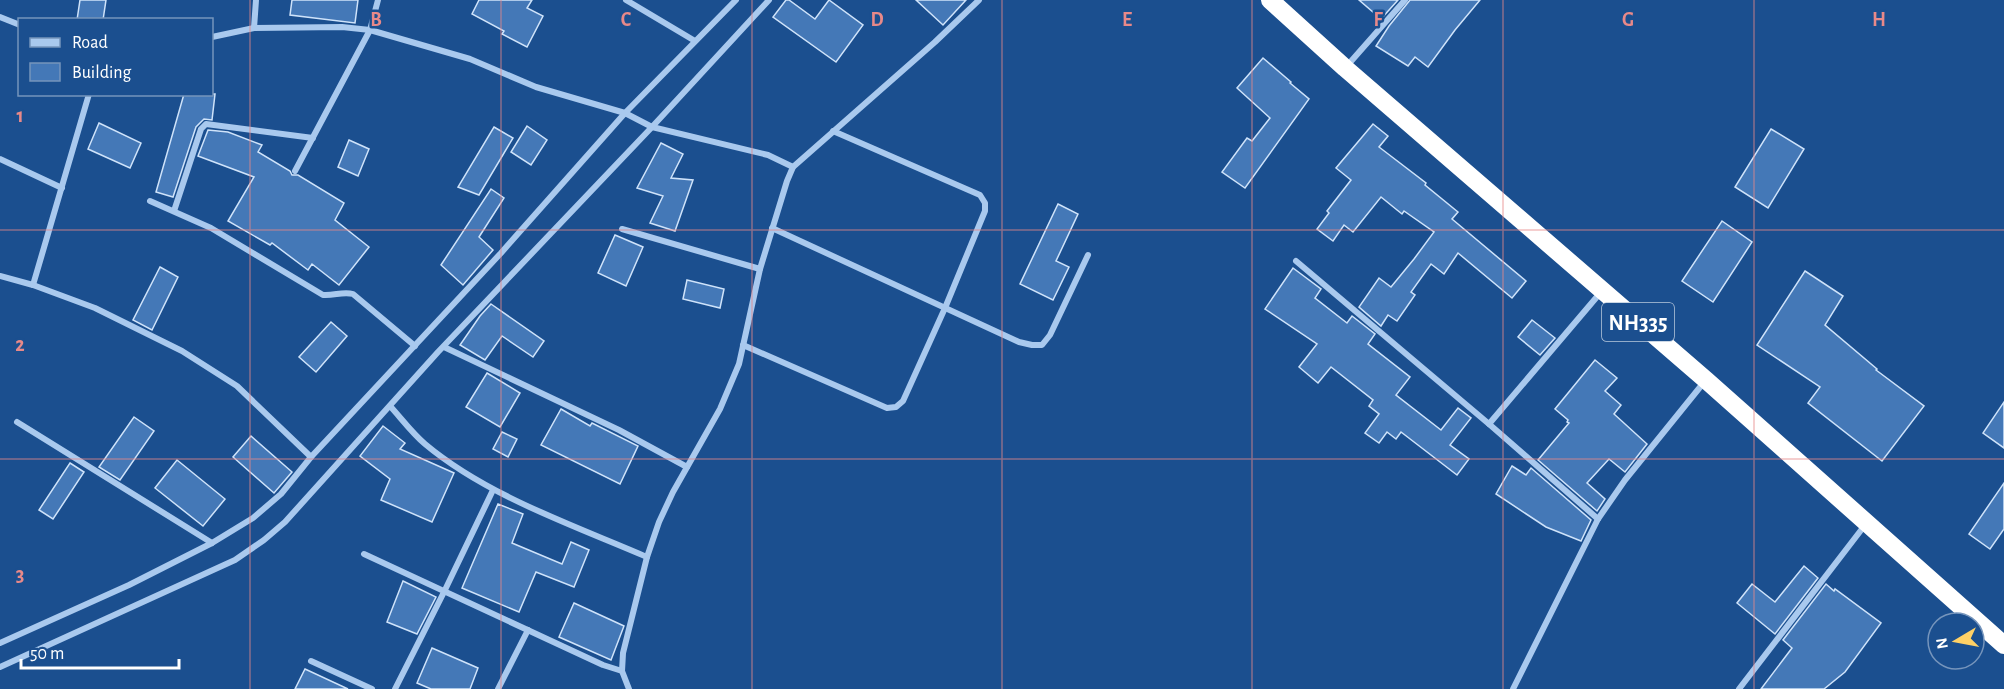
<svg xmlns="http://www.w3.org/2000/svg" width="2004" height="689" viewBox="0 0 2004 689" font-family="'Alegreya Sans',sans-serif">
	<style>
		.building { fill: #4478b7; stroke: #cfe3fa; stroke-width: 1.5 }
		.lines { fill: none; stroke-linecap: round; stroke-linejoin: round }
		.street { stroke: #a9c9ee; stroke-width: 6 }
		.highway { stroke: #fff; stroke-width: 18 }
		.grid { fill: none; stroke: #e88989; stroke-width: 1.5; stroke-opacity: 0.55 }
		.labels { text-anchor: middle; stroke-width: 5; stroke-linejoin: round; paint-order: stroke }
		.shield { fill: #1b4f8f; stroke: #bbcadd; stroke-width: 1.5 }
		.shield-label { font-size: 22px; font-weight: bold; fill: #fff }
		.grid-label { font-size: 20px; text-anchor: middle; font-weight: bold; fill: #e88989; stroke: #1b4f8f; stroke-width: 5; stroke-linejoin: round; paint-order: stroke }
	</style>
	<rect width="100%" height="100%" fill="#1b4f8f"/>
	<g class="building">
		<path d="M 80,0 L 106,0 L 103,20 L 77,20 Z"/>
		<path d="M 292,0 L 358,0 L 355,23 L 290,15 Z"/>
		<path d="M 479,0 L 532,0 L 527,8 L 543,16 L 527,47 L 502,34 L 504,31 L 472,14 Z"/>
		<path d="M 786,0 L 789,0 L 815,19 L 829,0 L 863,25 L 836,62 L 773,17 Z"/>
		<path d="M 916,0 L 966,0 L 943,25 Z"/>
		<path d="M 1359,0 L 1398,0 L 1381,19 Z"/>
		<path d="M 1410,0 L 1480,0 L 1455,30 L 1428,67 L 1415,57 L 1408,66 L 1376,46 L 1389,26 Z"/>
		<path d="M 1263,58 L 1291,82 L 1290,83 L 1309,99 L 1245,188 L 1222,172 L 1247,138 L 1252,141 L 1270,118 L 1237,88 Z"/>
		<path d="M 184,94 L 215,94 L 212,120 L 204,119 L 196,127 L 173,197 L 156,192 Z"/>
		<path d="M 99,123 L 141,143 L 130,168 L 88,149 Z"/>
		<path d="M 1373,124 L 1388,136 L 1379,147 L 1426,183 L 1425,185 L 1458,212 L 1452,219 L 1526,281 L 1512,298 L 1458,253 L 1444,274 L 1431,264 L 1411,292 L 1415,295 L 1397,321 L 1388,315 L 1381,326 L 1359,307 L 1379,278 L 1391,287 L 1414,259 L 1434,232 L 1404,211 L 1402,214 L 1381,197 L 1353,232 L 1344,225 L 1333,241 L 1317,229 L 1329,213 L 1327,211 L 1351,180 L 1336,168 Z"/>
		<path d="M 527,126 L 547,140 L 531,165 L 511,152 Z"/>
		<path d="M 494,127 L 513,138 L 479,195 L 458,187 Z"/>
		<path d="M 1771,129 L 1804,149 L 1768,208 L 1735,187 Z"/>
		<path d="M 208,130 L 228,132 L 262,145 L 258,152 L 290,171 L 292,175 L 298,175 L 344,203 L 335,220 L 369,247 L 339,285 L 312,264 L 308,270 L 272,243 L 270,245 L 228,221 L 254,177 L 198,156 Z"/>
		<path d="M 349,140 L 369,149 L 358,176 L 338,167 Z"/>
		<path d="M 661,143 L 683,154 L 671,178 L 693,180 L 675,231 L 650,223 L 663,196 L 637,188 Z"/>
		<path d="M 491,189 L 504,198 L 479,237 L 493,250 L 463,285 L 441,265 Z"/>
		<path d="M 1058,204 L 1078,214 L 1056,261 L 1069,267 L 1053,300 L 1020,284 Z"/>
		<path d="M 1722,221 L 1752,242 L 1713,302 L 1682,281 Z"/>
		<path d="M 615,235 L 643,247 L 626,286 L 598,273 Z"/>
		<path d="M 160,267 L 178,277 L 152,330 L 133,320 Z"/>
		<path d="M 1293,268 L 1321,289 L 1315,298 L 1347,323 L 1352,316 L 1375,334 L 1368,344 L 1410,377 L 1396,395 L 1441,430 L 1458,408 L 1471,418 L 1450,445 L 1469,459 L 1457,475 L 1401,432 L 1396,439 L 1387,432 L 1379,443 L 1365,433 L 1379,414 L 1369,406 L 1373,400 L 1331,367 L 1318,383 L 1299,367 L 1317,344 L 1265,309 Z"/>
		<path d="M 1805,271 L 1843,296 L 1825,325 L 1877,369 L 1876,370 L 1924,406 L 1882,461 L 1808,403 L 1820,387 L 1757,345 Z"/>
		<path d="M 687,280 L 724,289 L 720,308 L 683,299 Z"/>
		<path d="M 491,304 L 544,341 L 533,357 L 502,336 L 485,360 L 460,345 L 480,316 Z"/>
		<path d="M 1532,320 L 1555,338 L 1540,355 L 1518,337 Z"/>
		<path d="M 331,322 L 347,336 L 316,372 L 299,357 Z"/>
		<path d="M 1595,360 L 1617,378 L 1605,391 L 1621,405 L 1614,414 L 1647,444 L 1625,472 L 1609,459 L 1587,483 L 1605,499 L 1597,511 L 1538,460 L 1569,423 L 1567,422 L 1568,420 L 1555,409 Z"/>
		<path d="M 487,373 L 520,393 L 500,427 L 466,407 Z"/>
		<path d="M 2004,402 L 2004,448 L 1983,433 Z"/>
		<path d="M 561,409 L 590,426 L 592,423 L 638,446 L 620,484 L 541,445 Z"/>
		<path d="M 134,417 L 154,431 L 120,480 L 99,467 Z"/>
		<path d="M 383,426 L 405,443 L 400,449 L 454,473 L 432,522 L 381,500 L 390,479 L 360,456 Z"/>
		<path d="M 502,432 L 517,439 L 508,457 L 493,449 Z"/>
		<path d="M 251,436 L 292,472 L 274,493 L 233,457 Z"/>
		<path d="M 177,460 L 225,499 L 203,526 L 155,488 Z"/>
		<path d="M 70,463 L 84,472 L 53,519 L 39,510 Z"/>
		<path d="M 1512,466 L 1526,475 L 1531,468 L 1591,520 L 1581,541 L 1546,527 L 1496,494 Z"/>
		<path d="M 2004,483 L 2004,529 L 1990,549 L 1969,534 Z"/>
		<path d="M 498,504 L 523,514 L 512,543 L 562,564 L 571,542 L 589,550 L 574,587 L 536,572 L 519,612 L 462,588 Z"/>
		<path d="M 1804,566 L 1818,578 L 1775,634 L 1737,603 L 1752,584 L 1775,602 Z"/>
		<path d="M 403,581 L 436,597 L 417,634 L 387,622 Z"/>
		<path d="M 1826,584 L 1834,591 L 1835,589 L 1881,623 L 1845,672 L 1824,689 L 1761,689 L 1792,648 L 1783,640 Z"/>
		<path d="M 574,603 L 624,626 L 611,660 L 559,637 Z"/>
		<path d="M 432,648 L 478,668 L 470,689 L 431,689 L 417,683 Z"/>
		<path d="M 305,669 L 348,689 L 295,689 Z"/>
	</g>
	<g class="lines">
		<g class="street">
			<path d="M 626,0 L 695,41"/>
			<path d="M 0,17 L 20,25"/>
			<path d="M 254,28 L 256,0"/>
			<path d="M 212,37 L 254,28 L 342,27 L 370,30 L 470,59 L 536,87 L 625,113 L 652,127 L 768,155 L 793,167"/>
			<path d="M 1346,67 L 1405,0"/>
			<path d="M 0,159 L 62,188"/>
			<path d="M 295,171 L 370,30 L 378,0"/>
			<path d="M 150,201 L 211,228 L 323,295 C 334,296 343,291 353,294 L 415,346"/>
			<path d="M 174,211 L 201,129 L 206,124 L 313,138"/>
			<path d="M 772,228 L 1019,342 L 1032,345 L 1042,345 L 1050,335 L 1088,255"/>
			<path d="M 622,229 L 760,269"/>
			<path d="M 1296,261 L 1489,424 L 1598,519"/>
			<path d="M 0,276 L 33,285 L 95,308 L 182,351 L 237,386 L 311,457"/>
			<path d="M 33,285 L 89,94"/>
			<path d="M 743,345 L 887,408 L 896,407 L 903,401 L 945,308 L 985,211 L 985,203 L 980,195 L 833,131"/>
			<path d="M 444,347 L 619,430 L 687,467"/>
			<path d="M 390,406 C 401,418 412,433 425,444 C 487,496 573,525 647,557"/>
			<path d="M 17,422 L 212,543"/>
			<path d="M 1489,424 L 1601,292"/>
			<path d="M 364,554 L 603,665 L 622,671"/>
			<path d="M 0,643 L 129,585 L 212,543 L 253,518 L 281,494 L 311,457 L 501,253 L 625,113 L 736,0"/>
			<path d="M 311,661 L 372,689"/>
			<path d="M 0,667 L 235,560 L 264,540 L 285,522 L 438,352 L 652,127 L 769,0"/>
			<path d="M 395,689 L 444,592 L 493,490"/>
			<path d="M 498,689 L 528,630"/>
			<path d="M 629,689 L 622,671 L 623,653 L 647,557 L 659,522 L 673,492 L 720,409 L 739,364 L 760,269 L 787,181 L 793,167 L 935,42 L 979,0"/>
			<path d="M 1513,689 L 1598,519 L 1625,480 L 1705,381"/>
			<path d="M 1739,689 L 1865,525"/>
		</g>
		<path class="highway" d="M 1270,0 L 1345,68 L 1706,380 L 2004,645"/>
	</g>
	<path class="grid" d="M 250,0 L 250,689M 501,0 L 501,689M 752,0 L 752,689M 1002,0 L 1002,689M 1252,0 L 1252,689M 1503,0 L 1503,689M 1754,0 L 1754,689M 0,230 L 2004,230M 0,459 L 2004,459"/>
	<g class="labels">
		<rect class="shield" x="1602" y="303" width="72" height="38" rx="4.5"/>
		<g class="shield-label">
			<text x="1638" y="330">NH335</text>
		</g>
	</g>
	<g class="grid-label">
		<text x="376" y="26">B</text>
		<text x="626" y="26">C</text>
		<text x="877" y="26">D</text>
		<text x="1127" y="26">E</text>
		<text x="1378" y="26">F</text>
		<text x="1628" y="26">G</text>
		<text x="1879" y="26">H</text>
		<text x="20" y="122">1</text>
		<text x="20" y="351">2</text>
		<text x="20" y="581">3</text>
	</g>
	<rect x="18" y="18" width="195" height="78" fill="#1b4f8f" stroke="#7695bc" stroke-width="1.5"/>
	<rect x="30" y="38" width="30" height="9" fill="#a9c9ee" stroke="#7695bc" stroke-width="1.5"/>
	<text x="72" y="48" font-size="18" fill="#ffffff">Road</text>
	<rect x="30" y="63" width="30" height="18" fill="#4478b7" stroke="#7695bc" stroke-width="1.5"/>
	<text x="72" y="78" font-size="18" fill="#ffffff">Building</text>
	<g transform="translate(1956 641) rotate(260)"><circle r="28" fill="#1b4f8f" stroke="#7695bc" stroke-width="1.5"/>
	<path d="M0-4.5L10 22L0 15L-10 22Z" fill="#ffd166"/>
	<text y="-9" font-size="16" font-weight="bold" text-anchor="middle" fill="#ffffff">N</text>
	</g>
	<path d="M21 659v9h158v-9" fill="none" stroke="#ffffff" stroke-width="3"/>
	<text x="30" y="659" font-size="18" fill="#ffffff" stroke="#1b4f8f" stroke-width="4.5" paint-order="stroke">50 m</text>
</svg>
